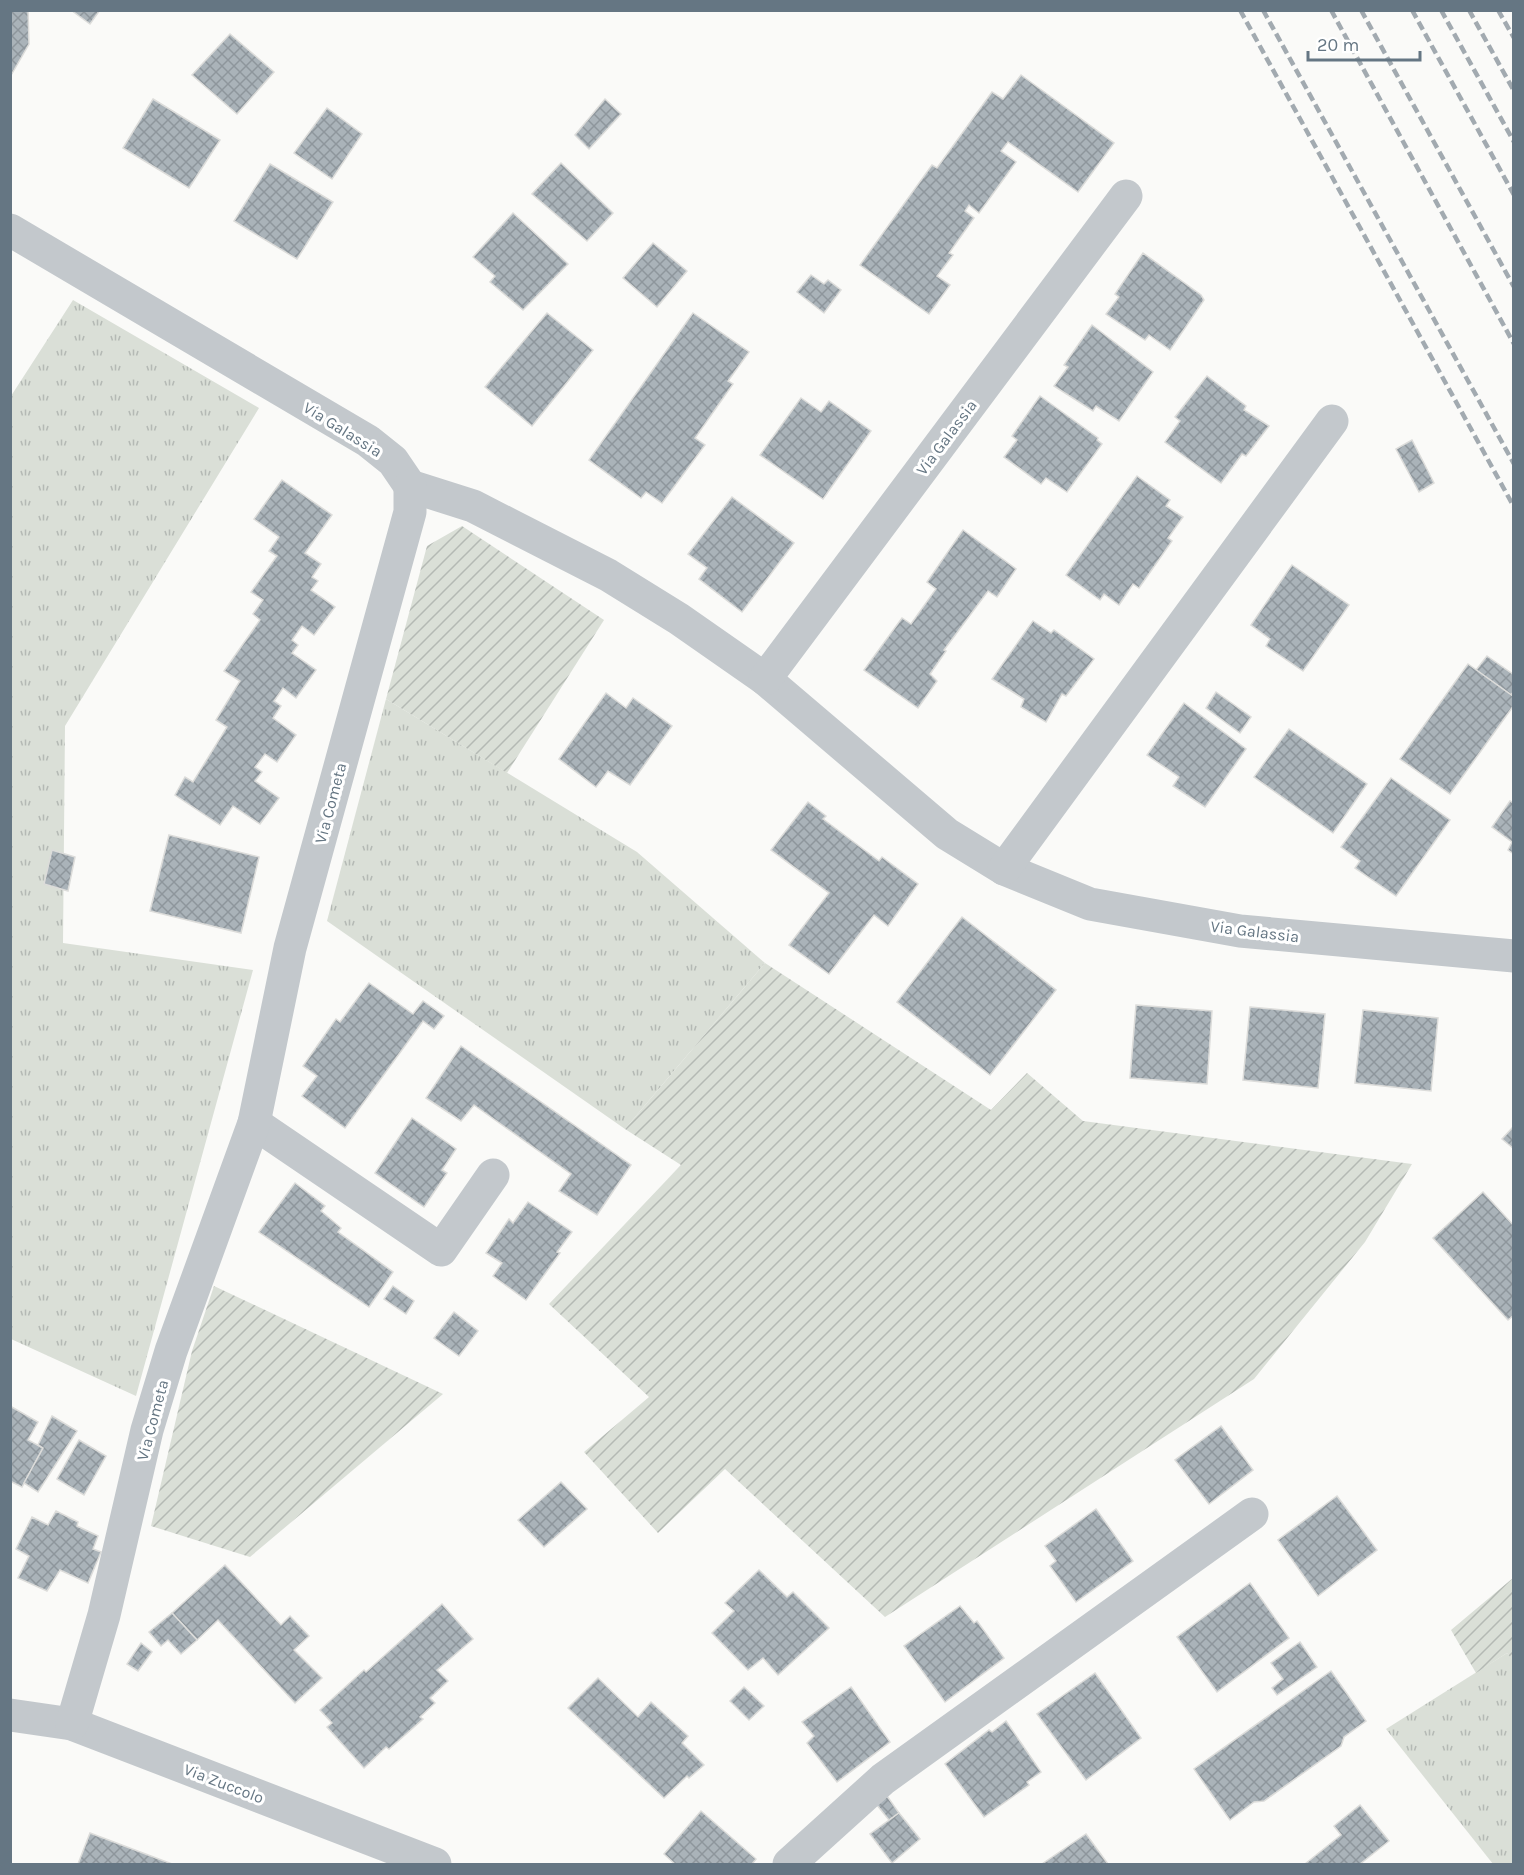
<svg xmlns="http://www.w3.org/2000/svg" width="1524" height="1875" viewBox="0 0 1524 1875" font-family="Karla,sans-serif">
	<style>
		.grass { fill: url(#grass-tufts) }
		.garden { fill: url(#garden-furrows) }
		.building { fill: url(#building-cross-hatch); stroke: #dcdcda; stroke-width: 1.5 }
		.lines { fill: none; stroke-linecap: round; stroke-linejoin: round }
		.minor { stroke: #c3c8cc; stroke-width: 33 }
		.rail { stroke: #a2aab0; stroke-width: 4.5; stroke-dasharray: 9 4.5; stroke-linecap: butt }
		.labels { text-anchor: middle; stroke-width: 6; stroke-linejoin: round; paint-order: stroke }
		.street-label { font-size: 16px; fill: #657683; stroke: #fff }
	</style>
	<defs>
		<pattern id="grass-tufts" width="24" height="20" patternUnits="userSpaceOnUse" patternTransform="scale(1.5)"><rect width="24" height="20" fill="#dadfd7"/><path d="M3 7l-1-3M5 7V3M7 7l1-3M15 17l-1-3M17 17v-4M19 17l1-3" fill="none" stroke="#b4b9b4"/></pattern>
		<pattern id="garden-furrows" width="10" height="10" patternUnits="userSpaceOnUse" patternTransform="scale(1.5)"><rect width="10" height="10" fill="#dadfd7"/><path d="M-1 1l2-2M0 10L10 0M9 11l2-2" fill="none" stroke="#b4b9b4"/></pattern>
		<pattern id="building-cross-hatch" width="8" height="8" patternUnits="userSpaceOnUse" patternTransform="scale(1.5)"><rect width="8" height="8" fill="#aab3b9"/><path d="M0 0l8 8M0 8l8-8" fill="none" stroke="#8e969c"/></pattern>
	</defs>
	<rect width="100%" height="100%" fill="#fafaf8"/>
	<g class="grass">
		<path d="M 73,300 L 259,408 L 65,726 L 63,943 L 253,970 L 136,1396 L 11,1339 L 11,396 Z"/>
		<path d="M 386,699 L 637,852 L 765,963 L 625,1129 L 327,921 Z"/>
		<path d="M 1507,1653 L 1514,1661 L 1513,1864 L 1493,1864 L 1386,1729 Z"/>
	</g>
	<g class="garden">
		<path d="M 462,526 L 604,620 L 507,773 L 386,699 L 427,546 Z"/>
		<path d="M 765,963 L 991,1110 L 1027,1073 L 1083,1121 L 1412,1164 L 1365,1242 L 1254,1379 L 885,1617 L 725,1469 L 658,1533 L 584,1452 L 649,1397 L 549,1304 L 681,1165 L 625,1129 Z"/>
		<path d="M 214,1286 L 443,1394 L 250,1557 L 151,1526 L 192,1351 Z"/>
		<path d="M 1513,1578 L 1513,1661 L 1507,1653 L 1476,1673 L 1451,1630 Z"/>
	</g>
	<g class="building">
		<path d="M 10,10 L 28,10 L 29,44 L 10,77 Z"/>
		<path d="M 71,10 L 100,10 L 90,24 Z"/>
		<path d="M 230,34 L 274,72 L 237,114 L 192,75 Z"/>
		<path d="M 1021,75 L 1114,143 L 1078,192 L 1008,142 L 1001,151 L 1016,162 L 979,213 L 969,205 L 965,211 L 974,218 L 949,253 L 953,255 L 937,276 L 950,285 L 929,314 L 860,265 L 932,165 L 937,168 L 992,92 L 1003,99 Z"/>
		<path d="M 153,99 L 220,140 L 189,188 L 123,148 Z"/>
		<path d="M 605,99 L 621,114 L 589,149 L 575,135 Z"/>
		<path d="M 327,108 L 362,134 L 332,179 L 294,153 Z"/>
		<path d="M 561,163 L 613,213 L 587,241 L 532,194 Z"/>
		<path d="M 270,164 L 333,202 L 297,259 L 234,221 Z"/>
		<path d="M 513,213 L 568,264 L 523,310 L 490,282 L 495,276 L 473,257 Z"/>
		<path d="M 653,243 L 687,271 L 657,307 L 623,278 Z"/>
		<path d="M 1143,253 L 1201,295 L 1204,300 L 1170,350 L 1149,335 L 1145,340 L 1106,314 L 1119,297 L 1115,294 Z"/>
		<path d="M 811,275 L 824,284 L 828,280 L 841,290 L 824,313 L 797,292 Z"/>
		<path d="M 547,313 L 593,350 L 532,426 L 485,387 Z"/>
		<path d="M 693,313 L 749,352 L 728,381 L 733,384 L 695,438 L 705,445 L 662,503 L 646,492 L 641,498 L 589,460 Z"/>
		<path d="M 1092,325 L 1153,372 L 1119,421 L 1096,406 L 1093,411 L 1054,386 L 1068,367 L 1064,365 Z"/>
		<path d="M 1207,376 L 1246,406 L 1244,410 L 1269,426 L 1246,456 L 1242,454 L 1221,483 L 1165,442 L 1180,421 L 1175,417 Z"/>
		<path d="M 1040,396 L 1098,438 L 1097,440 L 1102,444 L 1067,492 L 1046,478 L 1041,484 L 1004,457 L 1017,440 L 1012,436 Z"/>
		<path d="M 801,398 L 821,412 L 829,401 L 871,431 L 823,499 L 760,455 Z"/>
		<path d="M 1412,440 L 1434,483 L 1419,492 L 1396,449 Z"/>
		<path d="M 1137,476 L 1170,500 L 1166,506 L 1183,517 L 1168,538 L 1172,541 L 1139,588 L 1133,584 L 1119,605 L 1104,594 L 1100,600 L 1066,575 Z"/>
		<path d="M 282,480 L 332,515 L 305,553 L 321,564 L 312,577 L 318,581 L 311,590 L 335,607 L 314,635 L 302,626 L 292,640 L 298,645 L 292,653 L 316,670 L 296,698 L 283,688 L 274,701 L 281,706 L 273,718 L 296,735 L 277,762 L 265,754 L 255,767 L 262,772 L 255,781 L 279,798 L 260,824 L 233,806 L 220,825 L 175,795 L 185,777 L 193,782 L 227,727 L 216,720 L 240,681 L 224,671 L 260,620 L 253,614 L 263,600 L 251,592 L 277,556 L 269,551 L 279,537 L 254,519 Z"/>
		<path d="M 732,497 L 794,543 L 742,612 L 699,579 L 707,568 L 688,554 Z"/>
		<path d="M 963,530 L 1016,569 L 997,597 L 988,591 L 944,650 L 946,651 L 930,674 L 937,681 L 918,708 L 864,670 L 902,618 L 911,624 L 936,589 L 927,582 Z"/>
		<path d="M 1292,565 L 1349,605 L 1303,671 L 1266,646 L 1270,639 L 1251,625 Z"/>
		<path d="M 1033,621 L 1051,633 L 1054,630 L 1094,659 L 1066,696 L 1062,694 L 1046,722 L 1021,707 L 1024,699 L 992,679 Z"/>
		<path d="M 1487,656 L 1514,675 L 1514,691 L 1511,695 L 1476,670 Z"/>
		<path d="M 1468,664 L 1514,697 L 1514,705 L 1450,794 L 1400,759 Z"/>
		<path d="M 1216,692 L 1251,717 L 1240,733 L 1206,708 Z"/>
		<path d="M 606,693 L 626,708 L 633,698 L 672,726 L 630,785 L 608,771 L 596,787 L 559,759 Z"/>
		<path d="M 1184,703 L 1246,749 L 1205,807 L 1173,786 L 1179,777 L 1147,755 Z"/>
		<path d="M 1289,729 L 1367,784 L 1333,833 L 1254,777 Z"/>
		<path d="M 1391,778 L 1450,820 L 1396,896 L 1355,868 L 1360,861 L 1341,847 Z"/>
		<path d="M 1510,801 L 1514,803 L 1514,854 L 1508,850 L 1512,842 L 1492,827 Z"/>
		<path d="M 808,802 L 826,816 L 823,819 L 879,861 L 882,857 L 918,884 L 888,926 L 874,915 L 829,974 L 789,945 L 829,893 L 771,850 Z"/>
		<path d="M 169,835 L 259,857 L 241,933 L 150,911 Z"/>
		<path d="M 52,850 L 75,857 L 68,891 L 44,884 Z"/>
		<path d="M 962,917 L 1056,990 L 990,1075 L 897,1002 Z"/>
		<path d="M 369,983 L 413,1014 L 423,1001 L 444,1016 L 434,1029 L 423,1021 L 345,1128 L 302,1096 L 317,1076 L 303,1066 L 336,1019 L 340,1022 Z"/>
		<path d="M 1136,1005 L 1212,1011 L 1207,1084 L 1130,1078 Z"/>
		<path d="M 1250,1007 L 1325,1014 L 1318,1088 L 1243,1080 Z"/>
		<path d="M 1363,1010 L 1438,1018 L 1431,1091 L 1355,1083 Z"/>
		<path d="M 461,1046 L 631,1165 L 597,1215 L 559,1191 L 571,1174 L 474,1105 L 461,1121 L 426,1098 Z"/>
		<path d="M 412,1118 L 456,1149 L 442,1170 L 447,1173 L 424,1207 L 375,1173 Z"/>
		<path d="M 1514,1126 L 1514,1149 L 1502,1139 Z"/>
		<path d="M 295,1183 L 325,1206 L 321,1211 L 341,1228 L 338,1232 L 393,1272 L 369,1307 L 259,1232 Z"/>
		<path d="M 1483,1192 L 1514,1226 L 1514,1315 L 1508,1320 L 1433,1238 Z"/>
		<path d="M 528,1202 L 572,1232 L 557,1252 L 560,1253 L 526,1300 L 493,1276 L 502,1263 L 486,1253 L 509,1219 L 513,1223 Z"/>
		<path d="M 393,1286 L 414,1301 L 406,1314 L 384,1299 Z"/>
		<path d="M 454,1312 L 478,1331 L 459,1356 L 434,1338 Z"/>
		<path d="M 10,1406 L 38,1422 L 28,1440 L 43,1448 L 22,1487 L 10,1481 Z"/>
		<path d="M 52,1416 L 77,1431 L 38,1492 L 24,1483 L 43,1448 L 38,1445 Z"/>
		<path d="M 1221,1426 L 1253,1470 L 1209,1504 L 1175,1460 Z"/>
		<path d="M 79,1440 L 106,1456 L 84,1495 L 57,1479 Z"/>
		<path d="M 561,1482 L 587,1509 L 544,1547 L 518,1520 Z"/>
		<path d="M 1337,1496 L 1377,1550 L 1318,1596 L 1278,1540 Z"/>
		<path d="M 1096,1509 L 1133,1561 L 1076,1602 L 1050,1566 L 1056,1561 L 1045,1546 Z"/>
		<path d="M 56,1511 L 78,1522 L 77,1526 L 98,1536 L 93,1549 L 101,1552 L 88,1583 L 60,1570 L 47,1591 L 18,1578 L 29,1556 L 16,1549 L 32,1517 L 48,1525 Z"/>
		<path d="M 225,1565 L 281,1625 L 290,1616 L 309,1636 L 294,1650 L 322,1678 L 295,1703 L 218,1620 L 197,1640 L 172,1613 Z"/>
		<path d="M 759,1570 L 787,1597 L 793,1592 L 829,1628 L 778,1675 L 763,1658 L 748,1670 L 712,1633 L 734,1611 L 725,1603 Z"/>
		<path d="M 1250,1583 L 1289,1638 L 1217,1692 L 1177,1637 Z"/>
		<path d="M 442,1604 L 473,1639 L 437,1670 L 448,1681 L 430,1698 L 435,1703 L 420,1717 L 423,1719 L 389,1749 L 386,1747 L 364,1768 L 327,1727 L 332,1723 L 320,1710 L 364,1670 L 366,1672 Z"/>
		<path d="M 960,1606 L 974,1623 L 977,1621 L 1004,1658 L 945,1702 L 904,1646 Z"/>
		<path d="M 172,1613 L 197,1640 L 181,1654 L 168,1640 L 161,1646 L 149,1632 Z"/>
		<path d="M 1300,1642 L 1317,1667 L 1277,1695 L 1272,1688 L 1283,1679 L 1271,1663 Z"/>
		<path d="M 141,1643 L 152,1652 L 138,1671 L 127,1664 Z"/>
		<path d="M 1331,1671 L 1366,1721 L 1344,1737 L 1341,1746 L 1264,1801 L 1254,1802 L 1230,1820 L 1194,1769 Z"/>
		<path d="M 1095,1673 L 1141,1738 L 1086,1780 L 1037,1714 Z"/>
		<path d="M 598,1678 L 638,1717 L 651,1702 L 688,1736 L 682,1743 L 704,1765 L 689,1778 L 687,1776 L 664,1798 L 568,1708 Z"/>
		<path d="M 744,1687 L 764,1706 L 749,1720 L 730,1701 Z"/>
		<path d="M 851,1687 L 890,1742 L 837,1782 L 807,1743 L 814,1736 L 802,1722 Z"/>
		<path d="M 1006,1721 L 1041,1772 L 1027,1782 L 1029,1785 L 984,1817 L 945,1764 L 989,1730 L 992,1732 Z"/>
		<path d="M 887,1796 L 899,1813 L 889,1820 L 877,1805 Z"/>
		<path d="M 1360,1805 L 1389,1841 L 1360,1864 L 1305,1864 L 1341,1835 L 1334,1826 Z"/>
		<path d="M 701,1811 L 756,1859 L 752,1864 L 675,1864 L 664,1854 Z"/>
		<path d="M 899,1813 L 920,1839 L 892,1863 L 870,1834 Z"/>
		<path d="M 90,1833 L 172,1864 L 78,1864 Z"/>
		<path d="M 1086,1834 L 1108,1864 L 1042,1864 Z"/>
	</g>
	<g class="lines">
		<g class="minor">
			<path d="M 10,230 L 368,441 L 393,461 L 410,486 L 473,506 L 608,575 L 679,619 L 765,679 L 947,834 L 1004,869 L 1090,904 L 1240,931 L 1514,956"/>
			<path d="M 765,679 L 1126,196"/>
			<path d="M 1004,869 L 1332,421"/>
			<path d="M 254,1123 L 441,1250 L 493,1175"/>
			<path d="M 10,1715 L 72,1724 L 435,1864"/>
			<path d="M 72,1724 L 104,1615 L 147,1430 L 171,1351 L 254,1123 L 290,948 L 410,512 L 410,486"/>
			<path d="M 789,1864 L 883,1779 L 1252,1514"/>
		</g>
		<g class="rail">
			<path d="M 1240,10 L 1514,507"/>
			<path d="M 1263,10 L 1514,464"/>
			<path d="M 1331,10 L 1514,344"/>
			<path d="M 1361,10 L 1514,287"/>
			<path d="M 1412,10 L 1514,195"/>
			<path d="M 1441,10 L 1514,142"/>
			<path d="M 1469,10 L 1514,91"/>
			<path d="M 1498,10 L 1514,38"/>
		</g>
	</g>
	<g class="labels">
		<g class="street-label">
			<text transform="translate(343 429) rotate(32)" y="6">Via Galassia</text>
			<text transform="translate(946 437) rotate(-53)" y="6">Via Galassia</text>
			<text transform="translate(330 803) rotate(-75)" y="6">Via Cometa</text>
			<text transform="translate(1255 931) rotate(7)" y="6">Via Galassia</text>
			<text transform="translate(152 1420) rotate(-75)" y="6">Via Cometa</text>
			<text transform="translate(224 1783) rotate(21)" y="6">Via Zuccolo</text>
		</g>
	</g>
	<rect width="1524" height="1875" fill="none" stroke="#657683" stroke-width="24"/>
	<path d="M1308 51v9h112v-9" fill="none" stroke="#657683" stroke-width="3"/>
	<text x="1317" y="51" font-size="18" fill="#657683" stroke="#ffffff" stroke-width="4.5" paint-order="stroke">20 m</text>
</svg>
